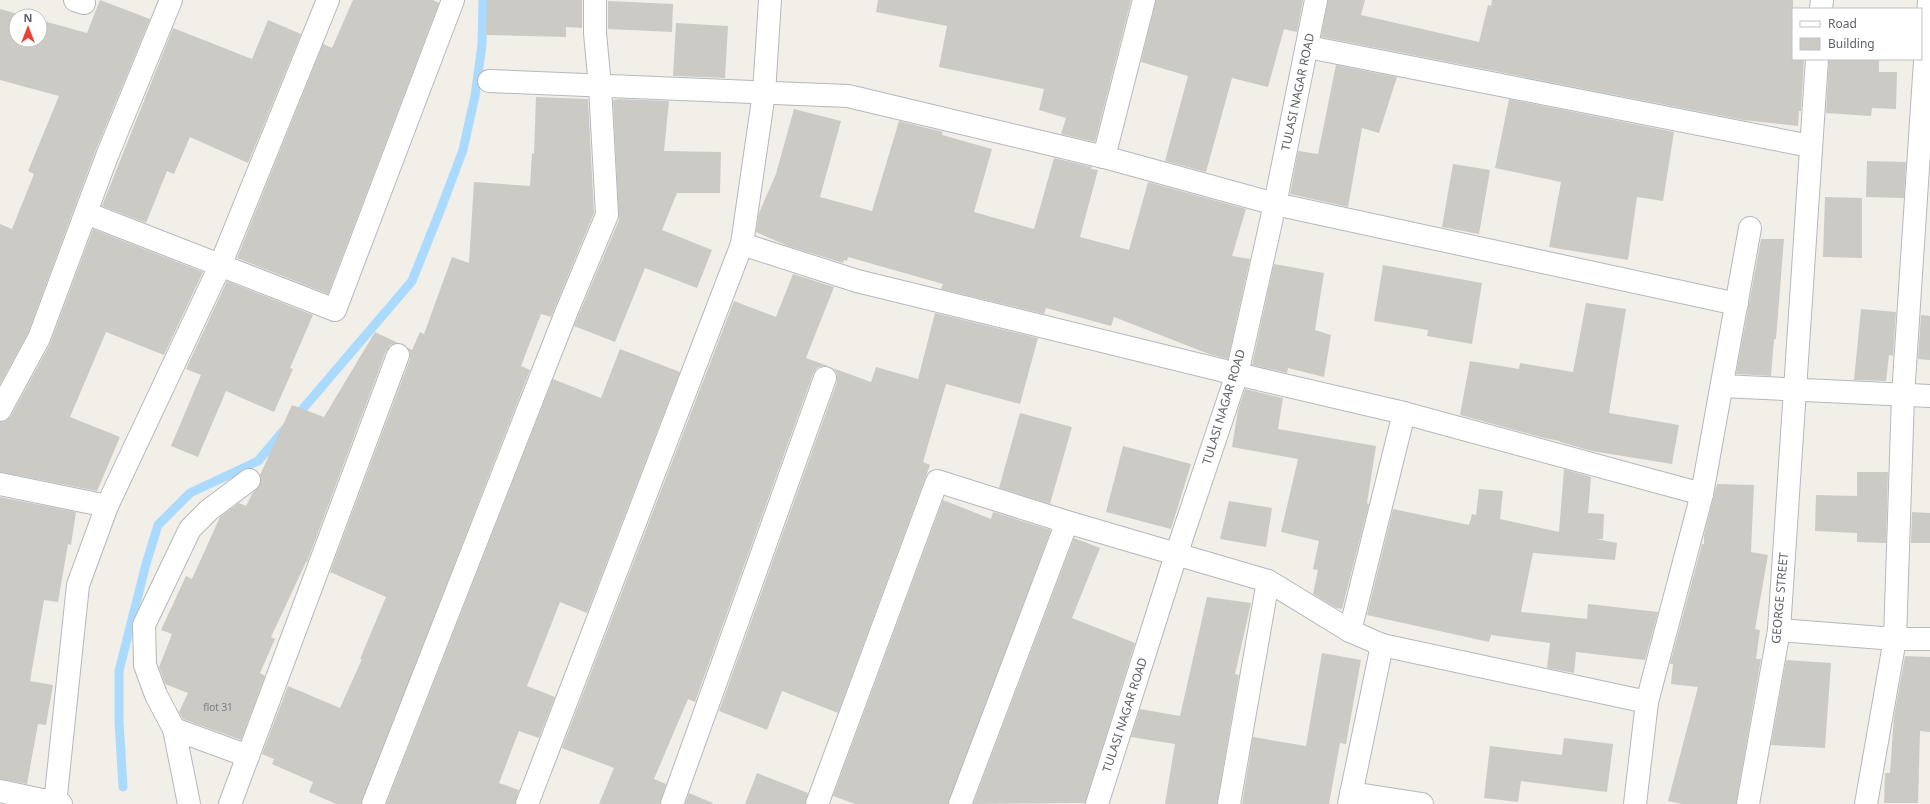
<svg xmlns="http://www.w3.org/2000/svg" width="1930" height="804" viewBox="0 0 1930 804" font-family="'Noto Sans',sans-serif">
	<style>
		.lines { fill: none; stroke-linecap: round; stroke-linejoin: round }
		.stream { stroke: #aadaff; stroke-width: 9 }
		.building { fill: #cccac5 }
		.minor-casing { stroke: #b5b8bc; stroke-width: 24 }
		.minor { stroke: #fff; stroke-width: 22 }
		.labels { text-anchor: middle; stroke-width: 3; stroke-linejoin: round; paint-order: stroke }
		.number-label { font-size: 10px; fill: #7a7d7f }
		.street-label { font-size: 12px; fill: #5f6368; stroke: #fff }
	</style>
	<rect width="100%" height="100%" fill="#f1efe8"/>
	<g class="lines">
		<g class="stream">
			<path d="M 295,418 L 412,281 L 440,211 L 463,150 L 475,96 L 482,45 L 483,0"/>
			<path d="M 123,787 L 119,722 L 119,671 L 146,564 L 158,525 L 190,493 L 258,461 L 285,429"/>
		</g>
	</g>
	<g class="building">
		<path d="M 100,0 L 150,19 L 95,152 L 28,333 L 0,384 L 0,224 L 12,229 L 34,174 L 28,171 L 59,96 L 0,80 L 0,9 L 25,16 L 16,16 L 16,40 L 40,40 L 40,20 L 87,33 Z"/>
		<path d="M 353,0 L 433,0 L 439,3 L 328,294 L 237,258 L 323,44 L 332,48 Z"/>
		<path d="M 487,0 L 582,0 L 582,28 L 566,27 L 566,37 L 486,35 Z"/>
		<path d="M 878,0 L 1131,0 L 1095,142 L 1061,134 L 1066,118 L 1039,110 L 1044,89 L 939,67 L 947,26 L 876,12 Z"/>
		<path d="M 1156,0 L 1303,0 L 1297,32 L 1284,29 L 1268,87 L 1232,78 L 1206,172 L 1165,161 L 1188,76 L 1141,62 Z"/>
		<path d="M 1328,0 L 1365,0 L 1361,15 L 1479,42 L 1488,5 L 1491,6 L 1492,0 L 1793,0 L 1793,59 L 1804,59 L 1801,111 L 1799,111 L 1798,126 L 1743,120 L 1321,37 Z"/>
		<path d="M 608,1 L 673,4 L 672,32 L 608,29 Z"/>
		<path d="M 268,20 L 301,34 L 248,163 L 190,137 L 174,174 L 167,171 L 146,223 L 102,206 L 173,28 L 252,59 Z"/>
		<path d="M 676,23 L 728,26 L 725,78 L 673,76 Z"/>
		<path d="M 1829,59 L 1879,59 L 1879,72 L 1897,72 L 1896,109 L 1872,108 L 1871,116 L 1826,113 Z"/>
		<path d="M 1336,65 L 1397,77 L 1379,133 L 1362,128 L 1348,207 L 1290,194 L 1298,151 L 1318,154 Z"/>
		<path d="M 536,97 L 588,99 L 594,213 L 551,317 L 541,314 L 521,366 L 530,370 L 361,804 L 336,804 L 309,792 L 313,782 L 272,764 L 274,759 L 262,754 L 288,686 L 340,708 L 362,659 L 360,659 L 386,597 L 330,572 L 410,359 L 410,353 L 408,348 L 412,350 L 420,332 L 424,334 L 452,257 L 469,263 L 474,182 L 530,186 L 532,153 L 534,154 Z"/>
		<path d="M 619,99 L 669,101 L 664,151 L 721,152 L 720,193 L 677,193 L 662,230 L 712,250 L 697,288 L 645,268 L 615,342 L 574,326 L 619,220 L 613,100 Z"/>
		<path d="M 1509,99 L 1674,132 L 1663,201 L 1637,197 L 1628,260 L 1549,247 L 1561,182 L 1495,168 Z"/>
		<path d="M 794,109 L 841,121 L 820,197 L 872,211 L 899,121 L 943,132 L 942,135 L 992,149 L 974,212 L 1034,229 L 1054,158 L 1092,167 L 1091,169 L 1098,170 L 1080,237 L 1129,250 L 1148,182 L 1246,209 L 1232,256 L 1250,259 L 1228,359 L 1209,354 L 1114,317 L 1111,326 L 1046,308 L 1044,314 L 941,289 L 943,284 L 848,257 L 847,261 L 844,260 L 843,263 L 788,246 L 756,232 L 759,213 L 776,174 Z"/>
		<path d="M 1867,161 L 1906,162 L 1904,198 L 1866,197 Z"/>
		<path d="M 1453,164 L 1490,170 L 1479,234 L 1442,227 Z"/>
		<path d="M 1825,197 L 1862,198 L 1862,258 L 1823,257 Z"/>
		<path d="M 93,229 L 203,272 L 164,355 L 106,332 L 70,417 L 120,437 L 97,491 L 0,472 L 0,422 L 6,421 L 11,416 L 50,344 Z"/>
		<path d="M 1761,239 L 1784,239 L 1776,339 L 1774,339 L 1771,376 L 1736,374 Z"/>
		<path d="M 1274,264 L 1324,273 L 1315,330 L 1331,335 L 1324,377 L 1288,368 L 1287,373 L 1252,365 Z"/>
		<path d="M 1383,265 L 1482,283 L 1472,344 L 1427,336 L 1428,330 L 1374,321 Z"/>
		<path d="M 793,274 L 834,287 L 806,358 L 828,366 L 822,366 L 817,368 L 813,374 L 695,702 L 688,699 L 654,779 L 666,784 L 660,804 L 599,804 L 614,768 L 562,748 L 734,301 L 776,317 Z"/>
		<path d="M 227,281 L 313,315 L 290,368 L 293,369 L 274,412 L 226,391 L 198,457 L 171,446 L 201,375 L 186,369 Z"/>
		<path d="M 1586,303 L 1626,309 L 1609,413 L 1679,425 L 1672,464 L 1592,451 L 1560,442 L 1560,441 L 1544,438 L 1460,415 L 1470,361 L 1519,369 L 1520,363 L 1573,372 Z"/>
		<path d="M 1861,309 L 1896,312 L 1893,356 L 1889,355 L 1886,381 L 1854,380 Z"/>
		<path d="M 935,313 L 1038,338 L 1020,404 L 946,384 L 923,462 L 930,465 L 838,713 L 782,691 L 767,730 L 719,711 L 837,382 L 837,375 L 835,370 L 830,367 L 871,382 L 876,367 L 918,379 Z"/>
		<path d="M 1921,315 L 1930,316 L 1930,360 L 1918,359 Z"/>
		<path d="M 375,332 L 398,343 L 390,345 L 386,351 L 307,562 L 306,562 L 271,637 L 275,639 L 260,673 L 265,676 L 241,740 L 183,719 L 179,712 L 188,693 L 165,684 L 159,667 L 172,634 L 161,630 L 186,576 L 192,579 L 220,517 L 239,503 L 246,506 L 252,494 L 260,485 L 260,475 L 292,405 L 324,417 Z"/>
		<path d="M 620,349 L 680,372 L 587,613 L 560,602 L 527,686 L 555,697 L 539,738 L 519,731 L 499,783 L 519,790 L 515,804 L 386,804 L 553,379 L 601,398 Z"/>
		<path d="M 1245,389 L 1283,398 L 1278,429 L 1376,446 L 1367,503 L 1369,504 L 1342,609 L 1336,608 L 1313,594 L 1318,570 L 1313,569 L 1319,541 L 1281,532 L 1298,459 L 1232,447 L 1238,410 Z"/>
		<path d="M 1020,413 L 1072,427 L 1050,504 L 999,488 Z"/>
		<path d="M 1123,446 L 1191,464 L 1171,529 L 1106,512 Z"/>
		<path d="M 1564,469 L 1591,477 L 1588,513 L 1604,514 L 1603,539 L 1596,539 L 1617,543 L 1615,560 L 1533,553 L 1521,612 L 1587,619 L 1588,604 L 1658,612 L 1645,660 L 1576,652 L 1574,673 L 1547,668 L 1550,643 L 1491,635 L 1489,642 L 1367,615 L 1393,509 L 1469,525 L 1472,514 L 1476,515 L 1479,489 L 1503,491 L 1500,519 L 1559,532 Z"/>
		<path d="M 1857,472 L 1888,472 L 1886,543 L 1857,542 L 1857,533 L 1815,531 L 1816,495 L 1857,496 Z"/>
		<path d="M 1717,484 L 1754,485 L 1751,552 L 1768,555 L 1755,629 L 1760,630 L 1756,659 L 1761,659 L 1736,804 L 1682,804 L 1668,801 L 1698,687 L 1671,684 L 1673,664 L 1670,664 L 1702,544 L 1704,544 L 1704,535 Z"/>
		<path d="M 0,497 L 76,512 L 71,545 L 68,544 L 58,602 L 44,600 L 30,681 L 53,685 L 46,725 L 38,724 L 27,784 L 0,779 Z"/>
		<path d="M 943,500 L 991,519 L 993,512 L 1051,530 L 948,804 L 855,804 L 833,796 Z"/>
		<path d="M 1229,501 L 1272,508 L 1266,547 L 1220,539 Z"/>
		<path d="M 1912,512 L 1930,513 L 1930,543 L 1911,543 Z"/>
		<path d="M 1074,538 L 1100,548 L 1072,618 L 1135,643 L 1085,803 L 973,804 Z"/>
		<path d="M 1207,597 L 1251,603 L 1235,674 L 1239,675 L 1217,804 L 1165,804 L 1175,744 L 1131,737 L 1140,709 L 1180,716 Z"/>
		<path d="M 1322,653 L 1361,660 L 1346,744 L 1340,743 L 1329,804 L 1242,804 L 1253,737 L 1306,746 Z"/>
		<path d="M 1905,656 L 1930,657 L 1930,732 L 1920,731 L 1918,803 L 1884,803 L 1885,773 L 1890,773 L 1894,716 Z"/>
		<path d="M 1786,660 L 1831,663 L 1825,748 L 1771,745 Z"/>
		<path d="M 1564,738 L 1613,744 L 1607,792 L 1521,781 L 1518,802 L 1484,798 L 1490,746 L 1562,755 Z"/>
		<path d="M 757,773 L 808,793 L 805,804 L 745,804 Z"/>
		<path d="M 689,793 L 713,803 L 712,804 L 685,804 Z"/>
	</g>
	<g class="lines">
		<defs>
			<g id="minor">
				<path d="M 75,0 L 84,3"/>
				<path d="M 1821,9 L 1822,0"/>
				<path d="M 1308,47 L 1810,146"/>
				<path d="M 489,81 L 848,96 L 1104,157 L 1275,204 L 1737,304"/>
				<path d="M 1104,157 L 1144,0"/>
				<path d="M 86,213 L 335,310 L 453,0"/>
				<path d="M 742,244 L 857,281 L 1237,374 L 1404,413 L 1702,494"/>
				<path d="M 1722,386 L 1930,396"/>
				<path d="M 0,410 L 39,338 L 107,156 L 171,0"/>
				<path d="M 0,484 L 107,506"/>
				<path d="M 1779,630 L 1895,639 L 1930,639"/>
				<path d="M 1350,631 L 1404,413"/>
				<path d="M 174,729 L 156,695 L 145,665 L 144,625 L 190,529 L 209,510 L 249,480"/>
				<path d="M 0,791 L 61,804"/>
				<path d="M 1351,793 L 1422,804"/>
				<path d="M 55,804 L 78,585 L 107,506 L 220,266 L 328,0"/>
				<path d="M 189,804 L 174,729 L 248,756"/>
				<path d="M 230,804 L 398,355"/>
				<path d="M 373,804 L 568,308 L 607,215 L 600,86 L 595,33 L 595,0"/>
				<path d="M 527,804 L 742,244 L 764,93 L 770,0"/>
				<path d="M 672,804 L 825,378"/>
				<path d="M 817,804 L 937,481 L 1067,522 L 1268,581 L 1350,631 L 1382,645"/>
				<path d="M 960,804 L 1067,522"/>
				<path d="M 1097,804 L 1176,555 L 1237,374 L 1275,204 L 1316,0"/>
				<path d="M 1229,804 L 1268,581"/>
				<path d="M 1349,804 L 1382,645 L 1647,702"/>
				<path d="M 1635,804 L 1647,702 L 1702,494 L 1750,228"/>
				<path d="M 1748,804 L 1779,630 L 1817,59"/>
				<path d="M 1866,804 L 1895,639 L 1903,396 L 1929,0"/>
			</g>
		</defs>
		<use href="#minor" class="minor-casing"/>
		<use href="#minor" class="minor"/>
	</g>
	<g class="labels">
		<g class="number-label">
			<text x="218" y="711">flot 31</text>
		</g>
		<g class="street-label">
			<text transform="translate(1298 92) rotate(-78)" y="4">TULASI NAGAR ROAD</text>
			<text transform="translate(1224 407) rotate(-73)" y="4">TULASI NAGAR ROAD</text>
			<text transform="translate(1780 598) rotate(-85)" y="4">GEORGE STREET</text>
			<text transform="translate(1125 715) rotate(-72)" y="4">TULASI NAGAR ROAD</text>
		</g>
	</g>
	<rect x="1792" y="8" width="130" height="52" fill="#ffffff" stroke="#bfc1c3"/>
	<rect x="1800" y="21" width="20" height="6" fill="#ffffff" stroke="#bfc1c3"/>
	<text x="1828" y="28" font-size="12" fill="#5f6368">Road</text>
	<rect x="1800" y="38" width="20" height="12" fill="#cccac5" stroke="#bfc1c3"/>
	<text x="1828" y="48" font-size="12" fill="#5f6368">Building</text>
	<g transform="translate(28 28)"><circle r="19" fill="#ffffff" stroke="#bfc1c3"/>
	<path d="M0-3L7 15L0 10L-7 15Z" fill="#ea4335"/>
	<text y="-6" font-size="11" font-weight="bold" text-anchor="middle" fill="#5f6368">N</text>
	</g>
</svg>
